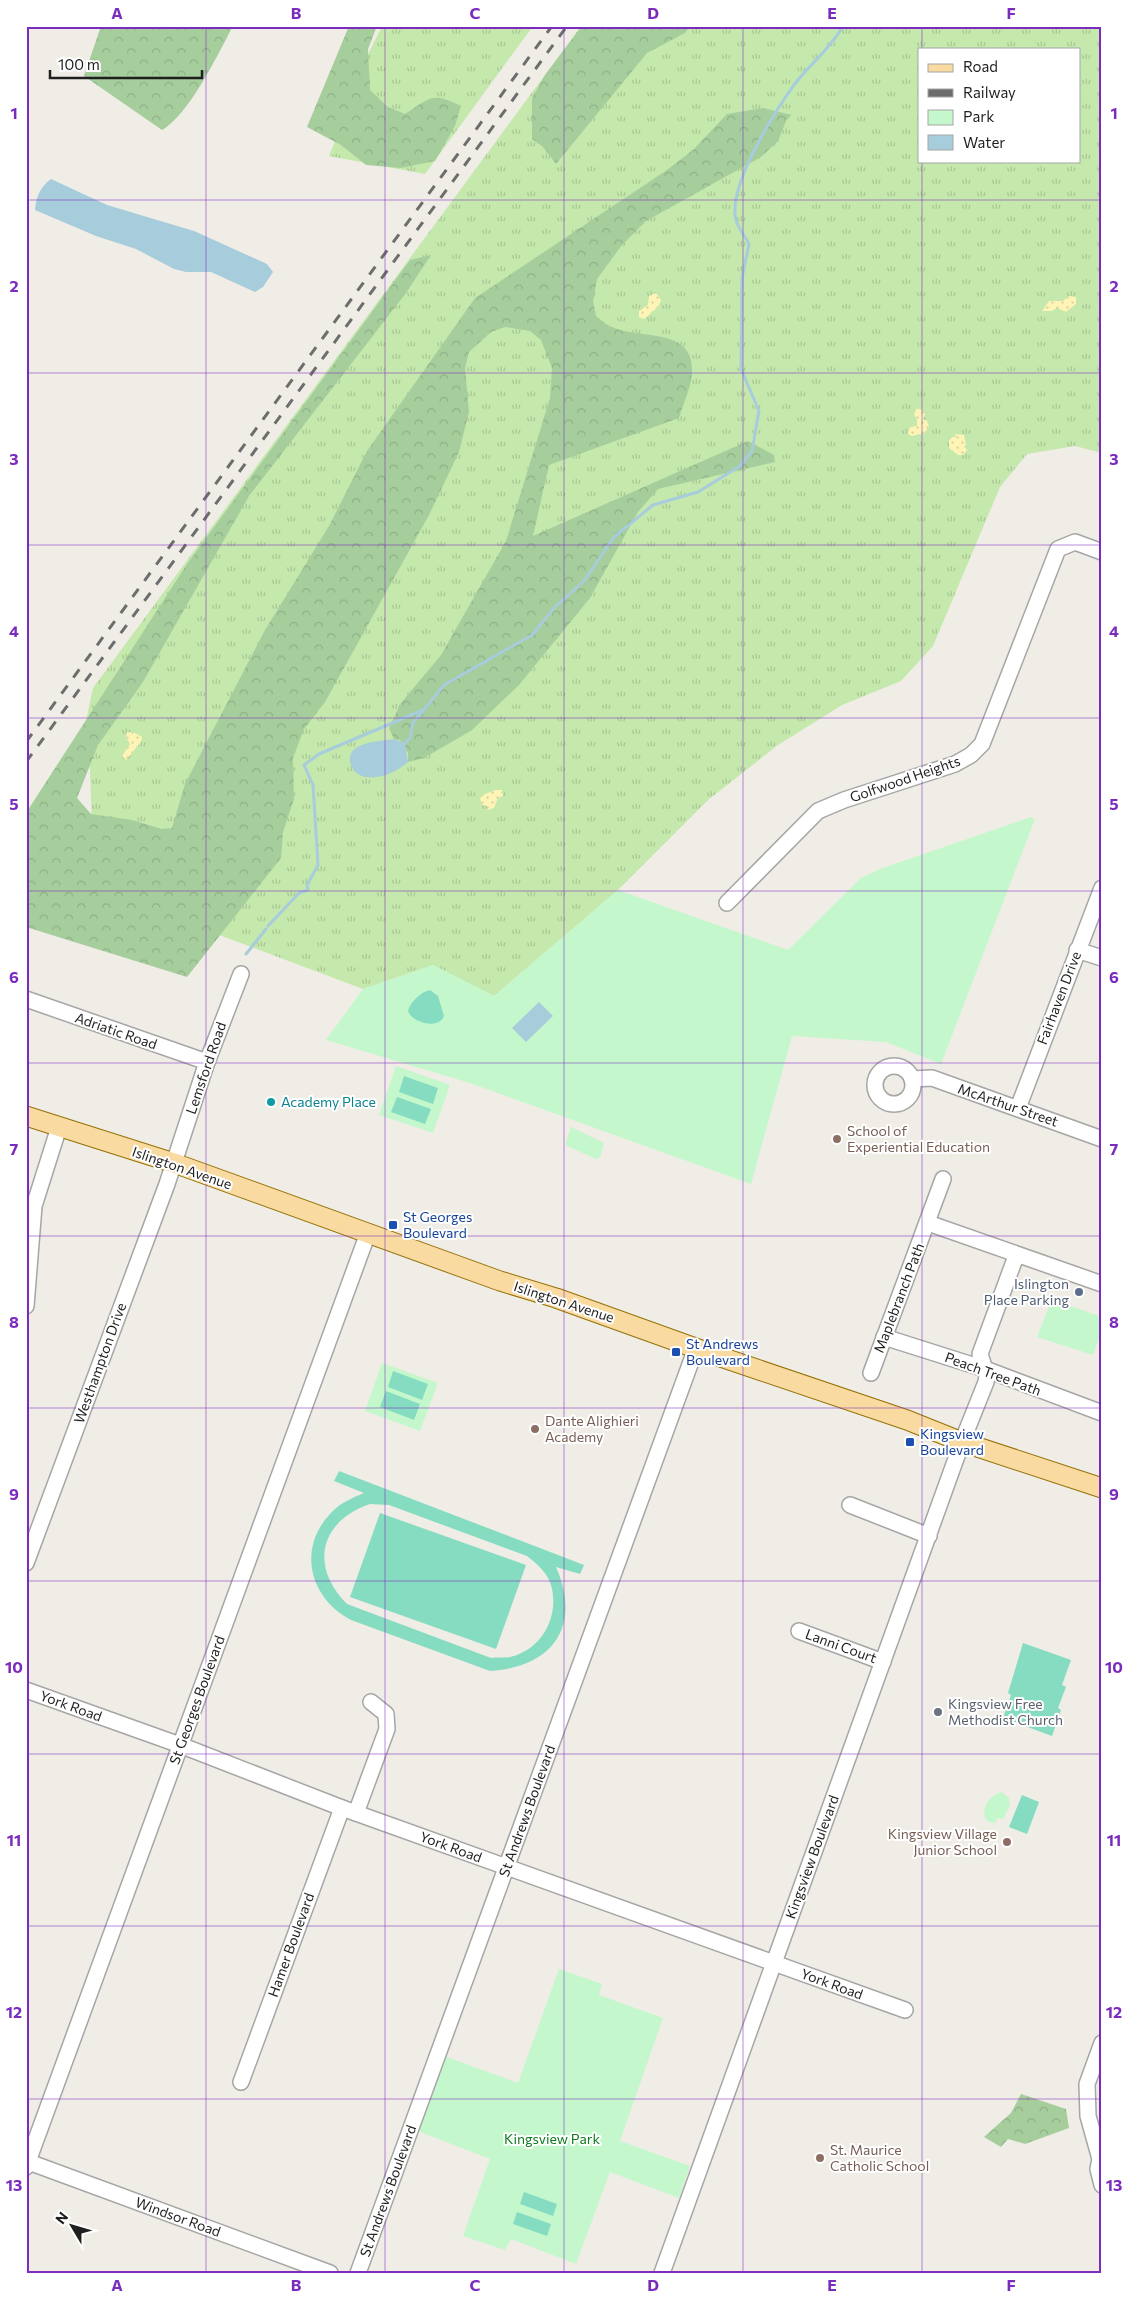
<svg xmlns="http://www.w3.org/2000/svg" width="1128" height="2299" viewBox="0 0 1128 2299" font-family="Commissioner,sans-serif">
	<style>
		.grass { fill: url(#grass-tufts); fill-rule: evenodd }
		.forest { fill: url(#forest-crowns) }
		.sand { fill: url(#sand-dots) }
		.park { fill: #c4f8cc }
		.pitch { fill: #86dcc1; fill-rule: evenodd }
		.water { fill: #a7ccdc }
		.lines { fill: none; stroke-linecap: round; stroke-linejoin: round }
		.stream { stroke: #a7ccdc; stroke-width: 3 }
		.minor-casing { stroke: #a6a6a6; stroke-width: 18 }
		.major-casing { stroke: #957105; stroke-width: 21 }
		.minor { stroke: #fff; stroke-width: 15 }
		.major { stroke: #f9daa1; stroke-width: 19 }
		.rail { stroke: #6d6d6d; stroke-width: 3; stroke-dasharray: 10 10; stroke-linecap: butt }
		.grid { fill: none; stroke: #7b2cbf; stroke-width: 1; stroke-opacity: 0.55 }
		.culture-dot { fill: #0f9aa8; stroke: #fff; stroke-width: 2 }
		.education-dot { fill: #8d6e63; stroke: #fff; stroke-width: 2 }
		.transit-dot { fill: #1a4fb4; stroke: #fff; stroke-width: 2 }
		.service-dot { fill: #5c6f8a; stroke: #fff; stroke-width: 2 }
		.worship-dot { fill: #6b7280; stroke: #fff; stroke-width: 2 }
		.labels { text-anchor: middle; stroke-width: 4; stroke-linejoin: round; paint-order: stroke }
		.street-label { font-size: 14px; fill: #1f1f1f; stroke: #fff }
		.culture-label { font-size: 14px; fill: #0d838f; stroke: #fff; text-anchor: start }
		.education-label { font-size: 14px; fill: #785e54; stroke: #fff; text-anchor: start }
		.transit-label { font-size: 14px; fill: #164399; stroke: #fff; text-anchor: start }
		.service-label { font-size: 14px; fill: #4e5e75; stroke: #fff; text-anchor: end }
		.worship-label { font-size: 14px; fill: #5b616d; stroke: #fff; text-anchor: start }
		.park-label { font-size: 14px; fill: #0f7b20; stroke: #fff }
		.neatline { fill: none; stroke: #7b2cbf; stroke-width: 2 }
		.grid-label { font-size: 16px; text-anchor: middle; font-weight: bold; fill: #7b2cbf }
	</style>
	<defs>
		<pattern id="grass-tufts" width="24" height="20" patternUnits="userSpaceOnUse" patternTransform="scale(1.25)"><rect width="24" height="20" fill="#c5e8ad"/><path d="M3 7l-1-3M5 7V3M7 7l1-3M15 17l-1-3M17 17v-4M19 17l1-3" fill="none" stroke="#a9c794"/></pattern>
		<pattern id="forest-crowns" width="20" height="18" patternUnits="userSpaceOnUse" patternTransform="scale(1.25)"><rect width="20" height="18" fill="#a6cd9c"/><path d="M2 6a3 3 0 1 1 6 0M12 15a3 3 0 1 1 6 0" fill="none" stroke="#8eb086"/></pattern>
		<pattern id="sand-dots" width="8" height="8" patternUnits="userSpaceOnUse" patternTransform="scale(1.25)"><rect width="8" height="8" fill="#fdf4b6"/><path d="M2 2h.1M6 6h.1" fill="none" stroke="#d8d19c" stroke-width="1.8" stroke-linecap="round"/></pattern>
	</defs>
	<rect width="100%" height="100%" fill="#efede6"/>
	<g class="grass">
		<path d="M 382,26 L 533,26 L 425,174 L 329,156 L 360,78 L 359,73 Z"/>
		<path d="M 581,26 L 1102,26 L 1102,453 L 1075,446 L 1027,454 L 1000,487 L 933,646 L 901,681 L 842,705 L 778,745 L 708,800 L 618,890 L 494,996 L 433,965 L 363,989 L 94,888 L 90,769 L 86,721 L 93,688 ZM 919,49 L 1079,49 L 1079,161 L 919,161 Z"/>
	</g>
	<g class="forest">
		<path d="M 101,26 L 233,26 C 218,54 189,115 162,130 L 84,76 Z"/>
		<path d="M 349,26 L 377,26 L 368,49 L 370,90 L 388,107 L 405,114 C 432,97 431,92 461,106 L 455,126 L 435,161 L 401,168 L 366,165 L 341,145 L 307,127 Z"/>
		<path d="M 582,26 L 690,26 L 685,33 L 647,53 L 556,164 L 543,147 L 532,139 L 532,98 L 545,75 Z"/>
		<path d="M 763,108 L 796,116 L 791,115 L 786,121 L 778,141 L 761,157 L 646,221 L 622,245 L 597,279 L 593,302 L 596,316 C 601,320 606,325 612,327 C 639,340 695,326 692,373 C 691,388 683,404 679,418 L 549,465 L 533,536 L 748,441 L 774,455 L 775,462 L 658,489 L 638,512 L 590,598 L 519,685 L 472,730 L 424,758 L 408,762 L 408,753 L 400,740 L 394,739 L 389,728 L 401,703 L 441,655 L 506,541 L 550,398 L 552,368 L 541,340 L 530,331 L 505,327 L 491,332 L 469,352 L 465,368 L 469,412 L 459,452 L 429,515 L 325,702 L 304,729 L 293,758 L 294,799 L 283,832 L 281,858 L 187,977 L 26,927 L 26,813 L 187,564 L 410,260 L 431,255 L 406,293 L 249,496 L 143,682 L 98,745 L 77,798 L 91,814 L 132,820 L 162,829 L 172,828 L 185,784 L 265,630 L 329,526 L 367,451 L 475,298 L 667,170 L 694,149 L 727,114 Z"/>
		<path d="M 1021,2094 L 1066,2109 L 1069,2128 L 1025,2144 L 1008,2139 L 1001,2147 L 984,2137 L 1011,2113 Z"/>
	</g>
	<g class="sand">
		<path d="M 656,293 L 661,300 L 658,307 L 644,319 L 639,317 L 639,311 L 648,305 L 649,296 Z"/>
		<path d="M 1069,296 L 1076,297 L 1076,304 L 1066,312 L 1057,308 L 1052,311 L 1042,311 L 1049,301 L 1063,301 Z"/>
		<path d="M 917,408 L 922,410 L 925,414 L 923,419 L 927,421 L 929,427 L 924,433 L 912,436 L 908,434 L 910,427 L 917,426 L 917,420 L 914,414 Z"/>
		<path d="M 955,434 L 964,435 L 966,445 L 964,446 L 967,450 L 963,455 L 958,455 L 949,448 L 949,441 L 952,437 L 956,437 Z"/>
		<path d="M 127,732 L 135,733 L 142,737 L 141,742 L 126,760 L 122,756 L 130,744 L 126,737 Z"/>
		<path d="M 496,790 L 502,790 L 503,796 L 498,798 L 494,808 L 488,810 L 487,806 L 482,805 L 480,798 L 485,794 Z"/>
	</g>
	<g class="park">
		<path d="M 1031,817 L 1035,819 L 941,1064 L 886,1042 L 792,1036 L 751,1184 L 470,1083 L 326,1040 L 363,989 L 433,965 L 494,996 L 618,890 L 788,950 L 861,878 L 880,869 Z"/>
		<path d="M 396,1066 L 450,1085 L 433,1133 L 379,1115 Z"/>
		<path d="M 571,1127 L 604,1143 L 600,1157 L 596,1159 L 567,1146 L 566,1142 Z"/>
		<path d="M 1052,1299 L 1102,1317 L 1102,1330 L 1093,1355 L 1037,1337 Z"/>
		<path d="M 382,1363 L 438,1383 L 420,1431 L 365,1411 Z"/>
		<path d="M 1002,1792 L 1009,1798 L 1010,1805 L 1003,1819 L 998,1818 L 995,1823 L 989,1822 L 985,1818 C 982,1806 990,1795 1002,1792 Z"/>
		<path d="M 559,1969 L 602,1984 L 599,1995 L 663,2018 L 620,2141 L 690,2166 L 679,2198 L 610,2172 L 576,2264 L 511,2239 L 505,2250 L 463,2236 L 490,2159 L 418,2131 L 444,2056 L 518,2083 Z"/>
	</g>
	<g class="pitch">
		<path d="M 430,990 L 438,996 L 444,1016 C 439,1030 412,1023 408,1011 C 410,1002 421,992 430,990 Z"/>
		<path d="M 404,1076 L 438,1088 L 433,1104 L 399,1092 Z"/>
		<path d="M 397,1097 L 431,1109 L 425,1124 L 391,1112 Z"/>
		<path d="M 393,1371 L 428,1384 L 422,1400 L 388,1387 Z"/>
		<path d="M 386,1391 L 420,1404 L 414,1420 L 380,1407 Z"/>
		<path d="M 339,1471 L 584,1565 L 580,1574 L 556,1567 C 582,1626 553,1667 490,1671 L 351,1620 C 309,1598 297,1548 331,1513 C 340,1503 352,1498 364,1493 L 334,1481 ZM 370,1504 L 389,1505 L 527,1556 C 537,1564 547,1572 551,1585 C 560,1616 542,1650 510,1657 C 504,1658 497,1657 491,1658 L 347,1604 C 309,1566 320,1521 370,1504 Z"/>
		<path d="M 380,1513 L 526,1565 L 496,1649 L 350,1597 Z"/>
		<path d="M 1023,1643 L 1071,1660 L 1062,1685 L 1066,1687 L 1058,1708 L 1061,1710 L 1052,1736 L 1003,1718 L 1011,1695 L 1008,1693 Z"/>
		<path d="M 1022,1795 L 1039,1802 L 1027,1834 L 1009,1827 Z"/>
		<path d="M 524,2192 L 557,2204 L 553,2216 L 520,2204 Z"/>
		<path d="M 517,2212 L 551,2224 L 547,2236 L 513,2224 Z"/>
	</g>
	<g class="water">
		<path d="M 51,179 L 107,205 L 194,231 L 267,264 L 273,272 L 263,287 L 255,292 L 211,272 L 186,272 L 174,269 L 136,249 L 96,236 L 35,210 C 36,197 40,187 51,179 Z"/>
		<path d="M 394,739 L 405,743 L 408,762 C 397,772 377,781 362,776 C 350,772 345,755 356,748 C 366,741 382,741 394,739 Z"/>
		<path d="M 539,1002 L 553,1016 L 526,1042 L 512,1028 Z"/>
	</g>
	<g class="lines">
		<g class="stream">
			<path d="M 405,743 L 410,738 L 413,723 L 444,685 L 532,635 L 555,607 L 584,581 L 614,537 L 653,505 L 698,492 L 740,466 L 752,451 L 759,411 L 741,369 L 742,278 L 749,244 C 745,236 738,228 736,220 C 727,187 774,113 794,85 C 809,65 831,48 843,26"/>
			<path d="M 268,926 L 299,893 L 308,890 L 307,885 L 318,865 L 313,785 L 304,765 L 319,754 L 423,710"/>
			<path d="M 246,954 L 266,929"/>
		</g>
		<defs>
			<g id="minor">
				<path d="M 727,903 L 818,811 L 844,800 L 955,764 L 971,755 L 982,744 L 1058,549 L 1075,542 L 1102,552"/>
				<path d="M 1077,950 L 1102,958"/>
				<path d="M 26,999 L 207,1062"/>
				<circle cx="894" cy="1085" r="19"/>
				<path d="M 912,1079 L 932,1078 L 1102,1139"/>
				<path d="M 1018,1108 L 1102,888"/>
				<path d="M 928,1223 L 1102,1284"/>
				<path d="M 26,1306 L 34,1206 L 59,1127"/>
				<path d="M 884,1337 L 985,1369 L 1102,1413"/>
				<path d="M 871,1373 L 943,1179"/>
				<path d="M 850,1505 L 929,1536"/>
				<path d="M 26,1563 L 167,1184 L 207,1062 L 241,974"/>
				<path d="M 799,1631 L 883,1662"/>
				<path d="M 26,1690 L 180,1745 L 342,1808 L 905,2010"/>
				<path d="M 356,1813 L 387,1729 L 386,1714 L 371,1702"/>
				<path d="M 241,2082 L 342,1808"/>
				<path d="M 1100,2159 L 1088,2116 L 1087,2084 L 1102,2043"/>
				<path d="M 1102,2160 L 1100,2159 L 1098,2169 L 1102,2185"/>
				<path d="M 26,2161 L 330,2273"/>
				<path d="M 26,2167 L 368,1233"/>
				<path d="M 358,2273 L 696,1348"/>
				<path d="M 662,2273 L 962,1442 L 986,1382 L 987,1376 L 980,1354 L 1016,1256"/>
			</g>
			<path id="major" d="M 26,1116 L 174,1163 L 500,1281 L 556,1298 L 712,1354 L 907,1420 L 962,1442 L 1102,1488"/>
		</defs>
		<use href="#minor" class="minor-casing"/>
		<use href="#major" class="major-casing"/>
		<use href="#minor" class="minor"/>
		<use href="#major" class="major"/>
		<g class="rail">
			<path d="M 26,742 L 552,26"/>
			<path d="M 26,762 L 567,26"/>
		</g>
	</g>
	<path class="grid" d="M 206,26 L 206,2273M 385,26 L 385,2273M 564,26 L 564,2273M 743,26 L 743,2273M 922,26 L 922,49M 922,161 L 922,2273M 26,200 L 1102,200M 26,373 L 1102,373M 26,545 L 1102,545M 26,718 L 1102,718M 26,891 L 1102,891M 26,1063 L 1102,1063M 26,1236 L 1102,1236M 26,1408 L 1102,1408M 26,1581 L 1102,1581M 26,1754 L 1102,1754M 26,1926 L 1102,1926M 26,2099 L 1102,2099"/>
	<circle class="culture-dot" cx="271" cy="1102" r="5"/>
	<g class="education-dot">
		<circle cx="837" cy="1139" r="5"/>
		<circle cx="535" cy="1429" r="5"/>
		<circle cx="1007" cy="1842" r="5"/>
		<circle cx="820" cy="2158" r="5"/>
	</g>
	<g class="transit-dot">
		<rect x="388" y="1220" width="10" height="10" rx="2.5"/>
		<rect x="671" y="1347" width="10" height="10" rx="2.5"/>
		<rect x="905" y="1437" width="10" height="10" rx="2.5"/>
	</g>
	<circle class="service-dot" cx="1079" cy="1292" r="5"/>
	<circle class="worship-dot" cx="938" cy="1712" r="5"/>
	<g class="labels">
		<g class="street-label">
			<text transform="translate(905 779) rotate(-19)" y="5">Golfwood Heights</text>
			<text transform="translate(1059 998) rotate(-69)" y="5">Fairhaven Drive</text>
			<text transform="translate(116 1031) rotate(19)" y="5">Adriatic Road</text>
			<text transform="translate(206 1068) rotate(-71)" y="5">Lemsford Road</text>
			<text transform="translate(1008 1105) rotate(19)" y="5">McArthur Street</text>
			<text transform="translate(182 1168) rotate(19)" y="5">Islington Avenue</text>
			<text transform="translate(899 1298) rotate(-69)" y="5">Maplebranch Path</text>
			<text transform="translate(564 1302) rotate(18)" y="5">Islington Avenue</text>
			<text transform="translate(100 1363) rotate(-70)" y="5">Westhampton Drive</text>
			<text transform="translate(993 1374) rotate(20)" y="5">Peach Tree Path</text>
			<text transform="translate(841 1646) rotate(20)" y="5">Lanni Court</text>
			<text transform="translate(197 1700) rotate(-70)" y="5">St Georges Boulevard</text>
			<text transform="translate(71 1706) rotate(20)" y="5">York Road</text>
			<text transform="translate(527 1811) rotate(-70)" y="5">St Andrews Boulevard</text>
			<text transform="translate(451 1847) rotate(20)" y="5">York Road</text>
			<text transform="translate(812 1857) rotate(-70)" y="5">Kingsview Boulevard</text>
			<text transform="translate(291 1945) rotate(-70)" y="5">Hamer Boulevard</text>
			<text transform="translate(832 1984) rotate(20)" y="5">York Road</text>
			<text transform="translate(388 2191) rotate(-70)" y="5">St Andrews Boulevard</text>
			<text transform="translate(178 2217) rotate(20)" y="5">Windsor Road</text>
		</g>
		<g class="culture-label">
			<text x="281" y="1107">Academy Place</text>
		</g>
		<g class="education-label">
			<text x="847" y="1136">School of<tspan x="847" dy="16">Experiential Education</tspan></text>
			<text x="545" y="1426">Dante Alighieri<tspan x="545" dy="16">Academy</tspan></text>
			<text x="997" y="1839" text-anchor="end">Kingsview Village<tspan x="997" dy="16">Junior School</tspan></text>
			<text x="830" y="2155">St. Maurice<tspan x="830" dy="16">Catholic School</tspan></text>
		</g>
		<g class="transit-label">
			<text x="403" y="1222">St Georges<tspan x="403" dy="16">Boulevard</tspan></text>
			<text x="686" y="1349">St Andrews<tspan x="686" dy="16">Boulevard</tspan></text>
			<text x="920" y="1439">Kingsview<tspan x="920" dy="16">Boulevard</tspan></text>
		</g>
		<g class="service-label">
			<text x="1069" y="1289">Islington<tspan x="1069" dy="16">Place Parking</tspan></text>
		</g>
		<g class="worship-label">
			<text x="948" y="1709">Kingsview Free<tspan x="948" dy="16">Methodist Church</tspan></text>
		</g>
		<g class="park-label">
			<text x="552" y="2144">Kingsview Park</text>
		</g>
	</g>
	<rect width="1128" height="2299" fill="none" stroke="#ffffff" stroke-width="55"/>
	<rect x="918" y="48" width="162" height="115" fill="#ffffff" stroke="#a5a5a5"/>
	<rect x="928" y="64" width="25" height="8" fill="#f9daa1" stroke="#a5a5a5"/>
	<text x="963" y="72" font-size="15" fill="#1f1f1f">Road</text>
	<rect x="928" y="89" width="25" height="8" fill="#6d6d6d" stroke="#a5a5a5"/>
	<text x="963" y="98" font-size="15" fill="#1f1f1f">Railway</text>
	<rect x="928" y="110" width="25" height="15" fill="#c4f8cc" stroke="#a5a5a5"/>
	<text x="963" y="122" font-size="15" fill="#1f1f1f">Park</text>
	<rect x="928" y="135" width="25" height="15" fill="#a7ccdc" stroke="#a5a5a5"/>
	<text x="963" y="148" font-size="15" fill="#1f1f1f">Water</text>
	<g transform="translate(72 2226) rotate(308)" stroke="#ffffff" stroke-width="4" paint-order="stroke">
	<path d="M0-4L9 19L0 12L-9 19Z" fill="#1f1f1f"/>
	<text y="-8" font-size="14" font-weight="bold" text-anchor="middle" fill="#1f1f1f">N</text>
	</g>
	<path d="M50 70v8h152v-8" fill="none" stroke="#1f1f1f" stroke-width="2.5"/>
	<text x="58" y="70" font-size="15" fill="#1f1f1f" stroke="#ffffff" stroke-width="4" paint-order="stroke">100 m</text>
	<rect x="28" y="28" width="1072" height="2244" class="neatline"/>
	<g class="grid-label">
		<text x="117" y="19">A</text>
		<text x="296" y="19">B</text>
		<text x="475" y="19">C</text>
		<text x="653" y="19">D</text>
		<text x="832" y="19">E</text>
		<text x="1011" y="19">F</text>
		<text x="14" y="119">1</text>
		<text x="1114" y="119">1</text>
		<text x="14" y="292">2</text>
		<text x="1114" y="292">2</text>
		<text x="14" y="465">3</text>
		<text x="1114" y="465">3</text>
		<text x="14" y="637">4</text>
		<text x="1114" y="637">4</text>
		<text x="14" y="810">5</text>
		<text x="1114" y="810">5</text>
		<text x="14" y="983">6</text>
		<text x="1114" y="983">6</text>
		<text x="14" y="1155">7</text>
		<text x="1114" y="1155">7</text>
		<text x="14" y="1328">8</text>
		<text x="1114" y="1328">8</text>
		<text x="14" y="1500">9</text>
		<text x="1114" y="1500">9</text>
		<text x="14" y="1673">10</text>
		<text x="1114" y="1673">10</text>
		<text x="14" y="1846">11</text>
		<text x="1114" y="1846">11</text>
		<text x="14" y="2018">12</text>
		<text x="1114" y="2018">12</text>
		<text x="14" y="2191">13</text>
		<text x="1114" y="2191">13</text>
		<text x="117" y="2291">A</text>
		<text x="296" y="2291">B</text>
		<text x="475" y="2291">C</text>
		<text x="653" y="2291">D</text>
		<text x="832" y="2291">E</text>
		<text x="1011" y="2291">F</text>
	</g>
</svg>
